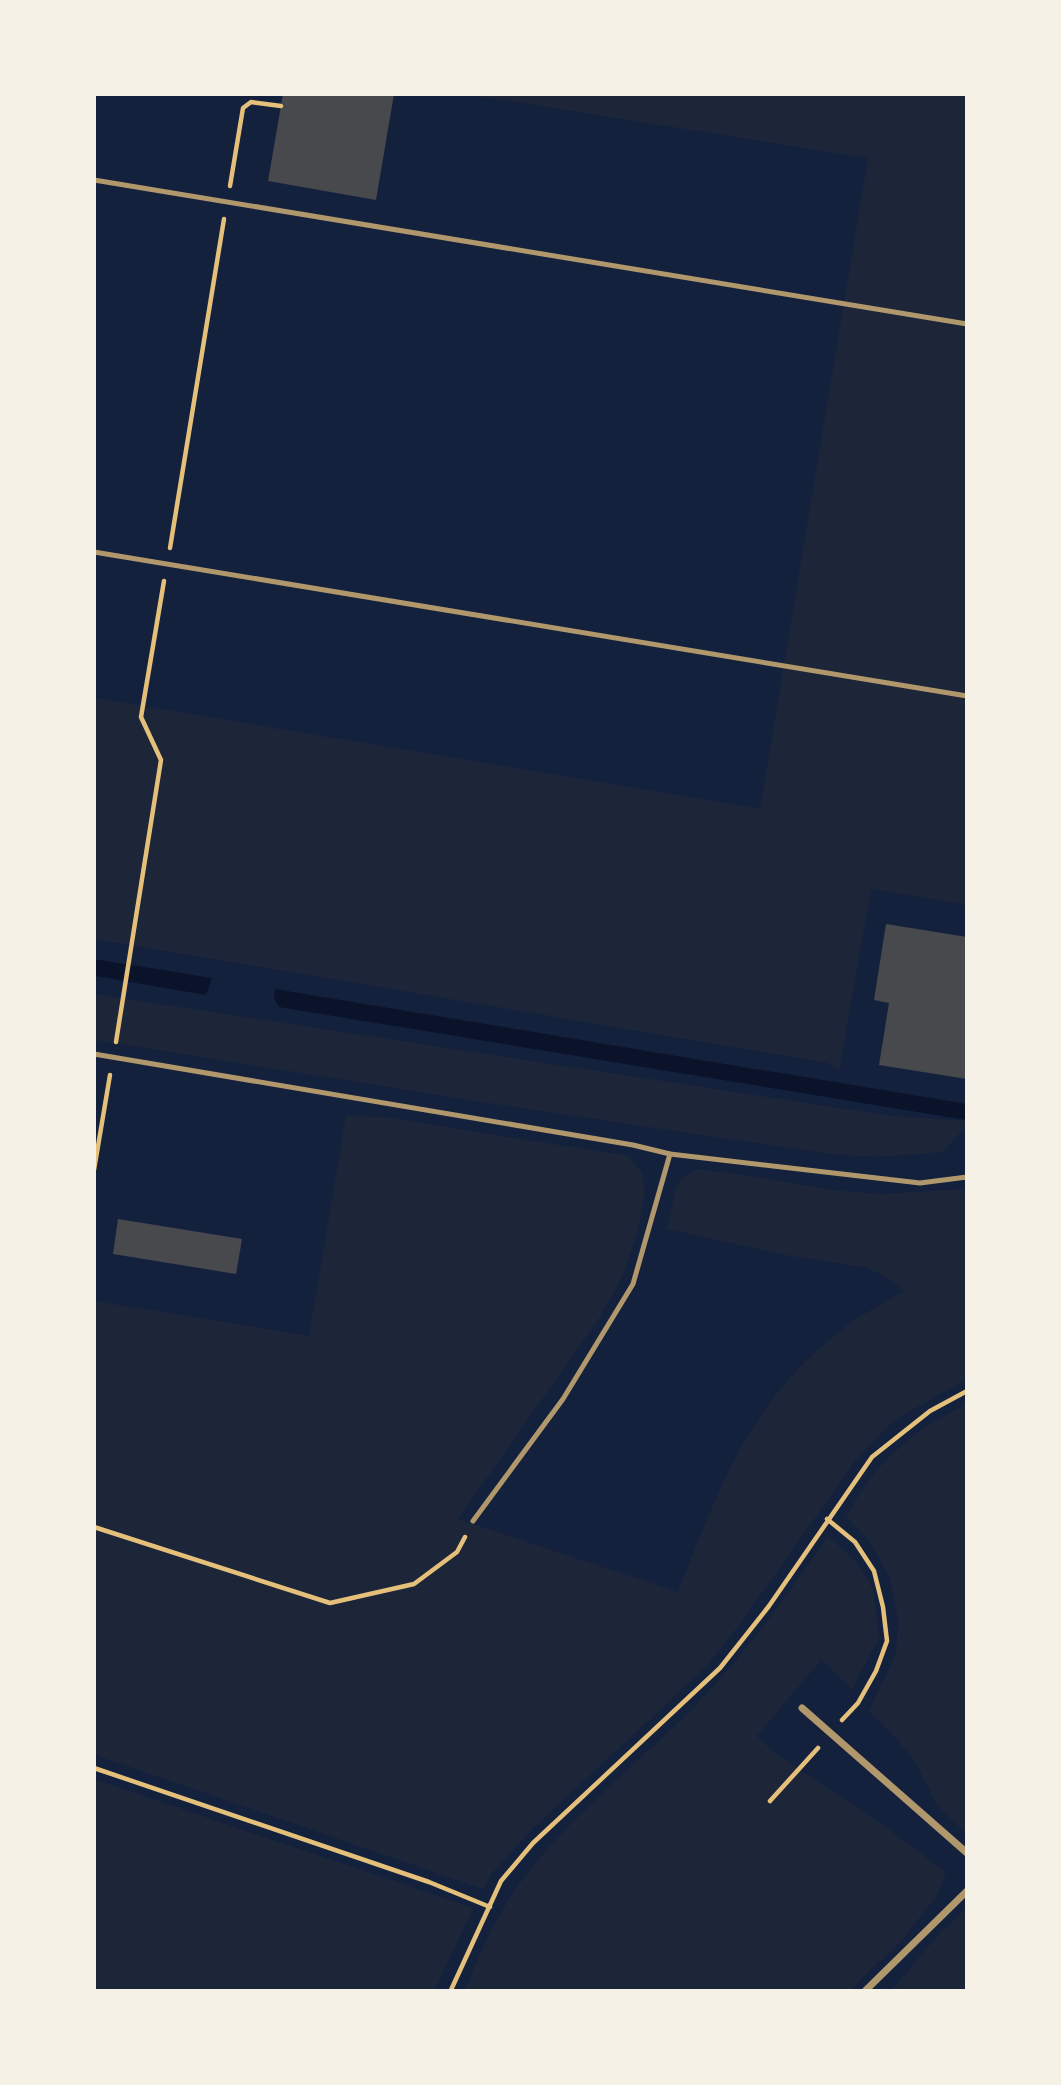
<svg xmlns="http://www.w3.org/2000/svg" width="1061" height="2085" viewBox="0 0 1061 2085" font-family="'Space Grotesk',sans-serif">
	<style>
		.green { fill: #1d2539 }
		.water { fill: #0b132b }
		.building { fill: #48494c }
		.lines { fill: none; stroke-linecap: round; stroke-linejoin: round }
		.path { stroke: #e5c07b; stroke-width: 4.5 }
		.service { stroke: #b1986c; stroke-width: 5 }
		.minor { stroke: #b1986c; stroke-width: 7 }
	</style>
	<rect width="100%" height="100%" fill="#14213d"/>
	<g class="green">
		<path d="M 471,95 L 966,95 L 966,905 L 871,889 L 839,1071 L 828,1063 L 95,939 L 94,698 L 760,809 L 868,158 Z"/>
		<path d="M 94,994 L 892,1116 L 966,1121 L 966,1126 L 943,1152 L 876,1157 L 830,1154 L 488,1103 L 95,1040 Z"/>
		<path d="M 346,1116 L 384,1117 L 628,1156 L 642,1173 L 645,1193 L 638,1231 L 623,1275 L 600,1317 L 458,1519 L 678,1592 C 719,1488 749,1402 840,1331 C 859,1315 883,1304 904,1291 L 887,1278 L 868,1268 L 785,1255 L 667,1229 L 676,1188 L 682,1178 L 697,1169 L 758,1177 L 831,1190 L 881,1194 L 966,1189 L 966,1379 L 892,1422 L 856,1460 L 737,1628 L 706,1667 L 530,1831 L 494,1871 L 483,1889 L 95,1755 L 94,1301 L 309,1336 Z"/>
		<path d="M 966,1404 L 966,1833 L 937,1805 L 917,1765 L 894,1735 L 869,1711 L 896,1653 L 898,1620 L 890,1577 L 868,1539 L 846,1517 C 878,1459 908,1435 966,1404 Z"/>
		<path d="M 828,1536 L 855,1560 L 873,1589 L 879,1638 L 852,1689 L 821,1660 L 757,1736 L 776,1754 L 880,1823 L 946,1872 L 936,1897 L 901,1941 L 850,1990 L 465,1990 C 477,1959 496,1918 515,1890 C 560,1825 633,1768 690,1711 C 743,1658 785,1598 828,1536 Z"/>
		<path d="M 94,1779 L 473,1908 L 435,1990 L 95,1990 Z"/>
		<path d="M 966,1908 L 966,1990 L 892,1990 L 938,1935 Z"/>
	</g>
	<g class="water">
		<path d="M 94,959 L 212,978 L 206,995 L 95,976 Z"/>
		<path d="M 275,989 L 966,1104 L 966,1120 L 279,1007 L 274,998 Z"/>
	</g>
	<g class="building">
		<path d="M 283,94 L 394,94 L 376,200 L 268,181 Z"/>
		<path d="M 886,924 L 967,937 L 967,1079 L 879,1065 L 889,1003 L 874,1000 Z"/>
		<path d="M 118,1219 L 242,1239 L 236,1274 L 113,1254 Z"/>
	</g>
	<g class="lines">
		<g class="path">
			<path d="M 230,186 L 243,108 L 251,102 L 281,106"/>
			<path d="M 170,548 L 224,219"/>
			<path d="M 116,1042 L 161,760 L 141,717 L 164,581"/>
			<path d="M 94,1170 L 110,1075"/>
			<path d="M 827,1519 L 855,1542 L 874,1571 L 883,1607 L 887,1641 L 876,1671 L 858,1703 L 842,1720"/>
			<path d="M 94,1527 L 330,1603 L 414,1584 L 457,1552 L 465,1537"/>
			<path d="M 94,1768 L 429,1882 L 490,1907"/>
			<path d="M 770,1801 L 818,1748"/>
			<path d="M 451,1990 L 501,1881 L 533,1843 L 720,1668 L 769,1606 L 872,1457 L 930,1411 L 967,1391"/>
		</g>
		<g class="service">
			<path d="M 94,180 L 967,324"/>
			<path d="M 94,552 L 967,696"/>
			<path d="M 94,1054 L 633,1145 L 670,1154 L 920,1183 L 967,1177"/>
			<path d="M 473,1521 L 563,1399 L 633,1284 L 670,1154"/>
		</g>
		<g class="minor">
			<path d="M 802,1708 L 967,1853"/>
			<path d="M 866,1990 L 967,1891"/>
		</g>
	</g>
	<rect width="1061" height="2085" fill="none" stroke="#f6f1e7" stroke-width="192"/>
</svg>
